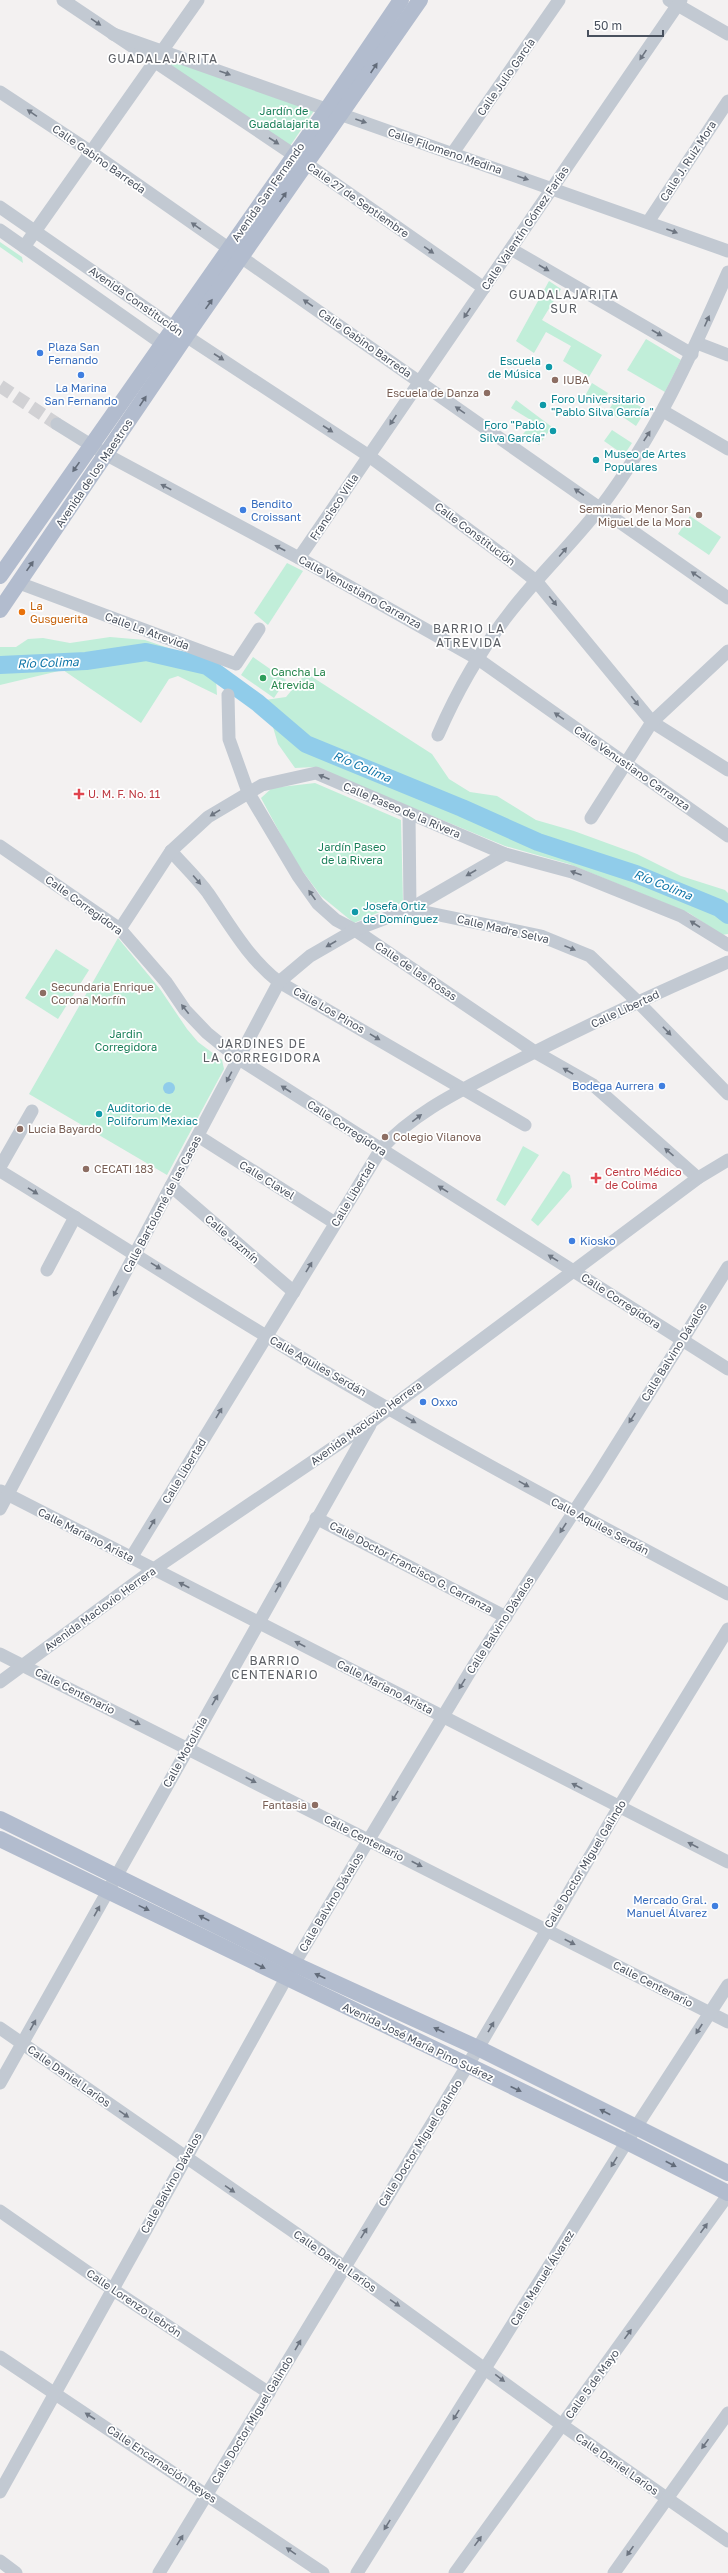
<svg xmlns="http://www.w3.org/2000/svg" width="728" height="2573" viewBox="0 0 728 2573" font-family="'Golos Text',sans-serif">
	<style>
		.green { fill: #c1eed9 }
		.water { fill: #90ccea }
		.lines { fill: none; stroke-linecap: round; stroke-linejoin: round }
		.river { stroke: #90ccea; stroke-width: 18 }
		.minor-tunnel { stroke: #d1d1d4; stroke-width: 13; stroke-dasharray: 13 6; stroke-linecap: butt }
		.minor { stroke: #c2c9d2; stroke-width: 13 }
		.major { stroke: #b2bcce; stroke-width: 16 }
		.oneway { fill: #6d7581 }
		.oneway2 { fill: #636c7a }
		.shop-dot { fill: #3f7fe0; stroke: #fff; stroke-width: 1.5 }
		.culture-dot { fill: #0f9aa8; stroke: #fff; stroke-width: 1.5 }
		.education-dot { fill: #8d6e63; stroke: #fff; stroke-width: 1.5 }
		.food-dot { fill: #e8710a; stroke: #fff; stroke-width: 1.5 }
		.leisure-dot { fill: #2e9e5b; stroke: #fff; stroke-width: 1.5 }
		.health-dot { fill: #e0444e; stroke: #fff; stroke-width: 1.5 }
		.labels { text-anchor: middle; stroke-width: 3.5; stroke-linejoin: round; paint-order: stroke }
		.street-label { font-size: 11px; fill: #49515e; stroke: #fff }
		.park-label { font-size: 11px; fill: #1a7f59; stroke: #fff }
		.shop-label { font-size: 11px; fill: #366cbe; stroke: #fff; text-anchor: start }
		.culture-label { font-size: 11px; fill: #0d838f; stroke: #fff; text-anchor: start }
		.education-label { font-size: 11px; fill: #785e54; stroke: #fff; text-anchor: start }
		.food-label { font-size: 11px; fill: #c56008; stroke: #fff; text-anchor: start }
		.leisure-label { font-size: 11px; fill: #27864d; stroke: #fff; text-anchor: start }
		.health-label { font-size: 11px; fill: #be3a42; stroke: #fff; text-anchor: start }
		.neighbourhood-label { font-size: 12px; letter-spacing: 1px; fill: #5d6066; stroke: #fff }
		.water-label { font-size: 12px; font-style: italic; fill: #1176a9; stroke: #fff }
	</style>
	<rect width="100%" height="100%" fill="#f3f1f1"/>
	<g class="green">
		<path d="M 168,58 L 316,108 L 290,146 L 164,65 Z"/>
		<path d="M 0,242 L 22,257 L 23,263 L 0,247 Z"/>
		<path d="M 549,281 L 561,289 L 542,320 L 602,355 L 589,377 L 563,361 L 571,346 L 546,332 L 534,353 L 516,341 Z"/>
		<path d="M 646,339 L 681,360 L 665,392 L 627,370 Z"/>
		<path d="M 592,383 L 608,393 L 600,406 L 585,396 Z"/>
		<path d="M 619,394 L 646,410 L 636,426 L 620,415 L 618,418 L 608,411 Z"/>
		<path d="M 516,400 L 552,427 L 539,445 L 523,434 L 534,422 L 511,408 Z"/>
		<path d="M 612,430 L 632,443 L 624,455 L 604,441 Z"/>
		<path d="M 690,516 L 721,537 L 709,555 L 678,534 Z"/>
		<path d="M 287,563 L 303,571 L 268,625 L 254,613 Z"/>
		<path d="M 110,637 L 145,640 L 215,664 L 217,695 L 178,676 L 169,679 L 141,723 L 63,670 L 0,685 L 0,647 L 16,647 L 28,639 L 43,638 L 70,643 Z"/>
		<path d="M 253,657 L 286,680 L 274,698 L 241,675 Z"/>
		<path d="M 306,673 L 432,754 L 449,779 L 470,792 L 497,796 L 536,820 L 574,831 L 637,854 L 681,876 L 725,890 L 728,893 L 728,934 L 722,935 L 689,913 L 569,864 L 505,846 L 314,767 L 295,768 L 278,744 L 265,700 L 286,697 Z"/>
		<path d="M 315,783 L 401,820 L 403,902 L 354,923 L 321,896 L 295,861 L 261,798 L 272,788 Z"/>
		<path d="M 118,938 L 160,989 L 187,1029 L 198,1042 L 222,1060 L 224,1069 L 167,1175 L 29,1094 Z"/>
		<path d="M 56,949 L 89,970 L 58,1019 L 25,998 Z"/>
		<path d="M 523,1146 L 539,1155 L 505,1206 L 496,1200 Z"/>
		<path d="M 563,1171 L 570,1175 L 572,1187 L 538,1226 L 531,1220 Z"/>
	</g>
	<circle class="water" cx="169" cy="1088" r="6"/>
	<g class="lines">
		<path class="river" d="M 0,665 L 86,661 L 146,652 L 207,666 L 258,703 L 306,744 L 462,808 L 538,842 L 636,874 L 719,908 L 728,915"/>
		<path class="minor-tunnel" d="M 0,386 L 57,424"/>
		<g class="minor">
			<path d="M 63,0 L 294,155 L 484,288"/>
			<path d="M 669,0 L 728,34"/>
			<path d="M 113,34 L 728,251"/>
			<path d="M 0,92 L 91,152 L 728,598"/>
			<path d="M 452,154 L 559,0"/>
			<path d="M 0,207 L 186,336 L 369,456 L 511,561 L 536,581 L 652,722 L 728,770"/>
			<path d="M 648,222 L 728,101"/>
			<path d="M 0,230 L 161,343 L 171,340"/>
			<path d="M 24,247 L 198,0"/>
			<path d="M 511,249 L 692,354"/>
			<path d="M 697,343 L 728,355"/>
			<path d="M 663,411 L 728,449"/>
			<path d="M 57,424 L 107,455 L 299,558 L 478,659 L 728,836"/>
			<path d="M 299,558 L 681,0"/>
			<path d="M 19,583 L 236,664 L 259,629"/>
			<path d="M 228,695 L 229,739 L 248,792 L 298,876 L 318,904 L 336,920 L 355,930 L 535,1052 L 593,1085 L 698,1178"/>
			<path d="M 438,735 C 457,691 481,649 511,611 C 539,575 572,544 600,508 C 655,436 692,354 728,272"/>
			<path d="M 409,813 L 410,909 L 541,936 L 590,956 L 638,1002 L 728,1094"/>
			<path d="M 591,818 L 652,722 L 728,651"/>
			<path d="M 0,846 L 120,929 L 166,982 L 185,1010 L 207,1033 L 239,1059 L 728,1369"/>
			<path d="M 171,851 C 183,865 197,878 208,893 C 230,925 248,958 279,982 L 525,1125"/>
			<path d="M 120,929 L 171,851 L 208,817 L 262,785 L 316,773 L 505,854 L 572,872 L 681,916 L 728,945"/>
			<path d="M 198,1136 L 335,1223"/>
			<path d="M 0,1167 L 32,1111"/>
			<path d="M 0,1171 C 89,1225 177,1282 266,1336 C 416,1428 572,1511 728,1594"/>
			<path d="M 171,1186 L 294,1292"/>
			<path d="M 47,1270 L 75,1217"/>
			<path d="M 1,1491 L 728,1862"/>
			<path d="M 0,1509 L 279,982 L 310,956 L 355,930 L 410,909 L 505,854"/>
			<path d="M 316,1518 L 506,1617"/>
			<path d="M 131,1558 L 381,1149 C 415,1111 464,1089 509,1065 C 581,1028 654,994 728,962"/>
			<path d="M 0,1654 L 728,2022"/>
			<path d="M 0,1682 L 154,1569 L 371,1422 L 698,1178 L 728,1160"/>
			<path d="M 0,2028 L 343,2266 L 562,2425 L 728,2541"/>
			<path d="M 0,2083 L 370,1425"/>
			<path d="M 0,2211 L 112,2289 L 269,2393"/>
			<path d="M 0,2357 L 323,2573"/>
			<path d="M 0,2492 L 294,1964 L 474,1665 L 596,1478 L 728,1267"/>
			<path d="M 0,2561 L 16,2573"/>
			<path d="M 159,2573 L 478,2048 L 619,1807 L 728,1629"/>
			<path d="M 357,2573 L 636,2127 L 728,1985"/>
			<path d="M 455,2573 L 728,2195"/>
			<path d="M 614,2573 L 728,2413"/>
		</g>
		<g class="major">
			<path d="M 0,576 L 327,109 L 401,0"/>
			<path d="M 0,610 L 186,336 L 420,0"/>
			<path d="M 0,1819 L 294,1964 L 478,2048 L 728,2173"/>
			<path d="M 0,1839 L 627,2142 L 728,2193"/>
		</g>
	</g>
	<defs><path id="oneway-solid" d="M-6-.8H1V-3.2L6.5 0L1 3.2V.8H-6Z"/></defs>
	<g class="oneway">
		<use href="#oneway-solid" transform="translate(96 22) rotate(34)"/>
		<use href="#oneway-solid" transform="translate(643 55) rotate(124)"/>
		<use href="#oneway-solid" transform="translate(225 73) rotate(20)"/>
		<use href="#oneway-solid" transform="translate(32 113) rotate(-146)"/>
		<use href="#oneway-solid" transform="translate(361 121) rotate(19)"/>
		<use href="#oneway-solid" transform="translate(274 141) rotate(33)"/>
		<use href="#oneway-solid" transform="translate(523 178) rotate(19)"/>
		<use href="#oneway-solid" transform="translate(196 226) rotate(-145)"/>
		<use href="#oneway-solid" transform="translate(672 231) rotate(20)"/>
		<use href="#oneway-solid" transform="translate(429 250) rotate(35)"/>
		<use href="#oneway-solid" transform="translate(544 268) rotate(30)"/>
		<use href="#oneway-solid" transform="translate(308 303) rotate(-145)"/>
		<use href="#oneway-solid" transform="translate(467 313) rotate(124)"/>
		<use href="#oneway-solid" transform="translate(707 321) rotate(-66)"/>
		<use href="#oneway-solid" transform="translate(657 333) rotate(30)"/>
		<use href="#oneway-solid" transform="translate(219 357) rotate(33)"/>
		<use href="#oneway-solid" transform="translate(460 410) rotate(-145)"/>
		<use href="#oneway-solid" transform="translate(393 420) rotate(124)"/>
		<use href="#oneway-solid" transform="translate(328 429) rotate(33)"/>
		<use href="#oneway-solid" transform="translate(647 436) rotate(-57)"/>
		<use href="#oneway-solid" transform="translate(166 487) rotate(-152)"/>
		<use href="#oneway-solid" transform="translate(579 492) rotate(-145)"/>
		<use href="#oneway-solid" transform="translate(280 548) rotate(-152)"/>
		<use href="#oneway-solid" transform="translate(563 552) rotate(-50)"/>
		<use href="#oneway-solid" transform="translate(696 575) rotate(-145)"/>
		<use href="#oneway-solid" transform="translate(553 601) rotate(51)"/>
		<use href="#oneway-solid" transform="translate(635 701) rotate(51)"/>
		<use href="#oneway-solid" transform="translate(559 716) rotate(-145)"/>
		<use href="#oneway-solid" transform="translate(324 777) rotate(-157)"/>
		<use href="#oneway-solid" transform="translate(215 813) rotate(148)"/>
		<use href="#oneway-solid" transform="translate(471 873) rotate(150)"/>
		<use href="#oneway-solid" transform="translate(576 873) rotate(-160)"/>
		<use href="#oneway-solid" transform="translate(197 880) rotate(49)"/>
		<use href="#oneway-solid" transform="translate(312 895) rotate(-125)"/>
		<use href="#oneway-solid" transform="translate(695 924) rotate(-147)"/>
		<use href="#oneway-solid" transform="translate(331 944) rotate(150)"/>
		<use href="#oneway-solid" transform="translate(570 948) rotate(22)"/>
		<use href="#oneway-solid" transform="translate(185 1009) rotate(-128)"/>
		<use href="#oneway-solid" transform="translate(667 1031) rotate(46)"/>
		<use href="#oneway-solid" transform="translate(375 1037) rotate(31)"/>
		<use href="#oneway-solid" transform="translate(568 1071) rotate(-150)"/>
		<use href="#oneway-solid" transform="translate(229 1077) rotate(118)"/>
		<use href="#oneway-solid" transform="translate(286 1089) rotate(-147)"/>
		<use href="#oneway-solid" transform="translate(417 1118) rotate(-37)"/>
		<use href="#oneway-solid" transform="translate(669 1152) rotate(-139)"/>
		<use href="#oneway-solid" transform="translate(443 1189) rotate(-148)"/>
		<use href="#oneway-solid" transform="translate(33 1191) rotate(32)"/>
		<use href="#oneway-solid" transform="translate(553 1258) rotate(-148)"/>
		<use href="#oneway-solid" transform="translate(156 1266) rotate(32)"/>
		<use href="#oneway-solid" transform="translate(309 1267) rotate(-59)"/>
		<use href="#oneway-solid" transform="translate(116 1291) rotate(118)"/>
		<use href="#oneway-solid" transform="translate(219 1413) rotate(-59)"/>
		<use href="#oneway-solid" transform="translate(632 1418) rotate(123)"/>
		<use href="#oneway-solid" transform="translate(411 1420) rotate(29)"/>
		<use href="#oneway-solid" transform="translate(524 1484) rotate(29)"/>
		<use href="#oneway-solid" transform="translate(152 1524) rotate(-59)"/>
		<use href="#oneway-solid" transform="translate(563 1528) rotate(123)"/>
		<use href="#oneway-solid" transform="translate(184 1585) rotate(-153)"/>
		<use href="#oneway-solid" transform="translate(278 1587) rotate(-61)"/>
		<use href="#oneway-solid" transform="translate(300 1644) rotate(-153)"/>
		<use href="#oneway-solid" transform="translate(462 1684) rotate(122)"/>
		<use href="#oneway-solid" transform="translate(215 1700) rotate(-60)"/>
		<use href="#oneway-solid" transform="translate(135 1722) rotate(27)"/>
		<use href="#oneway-solid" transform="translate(251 1780) rotate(27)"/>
		<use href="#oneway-solid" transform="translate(577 1786) rotate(-153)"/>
		<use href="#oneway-solid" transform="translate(395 1796) rotate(121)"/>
		<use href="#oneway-solid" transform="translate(693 1845) rotate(-153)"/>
		<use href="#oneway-solid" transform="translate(417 1864) rotate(27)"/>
		<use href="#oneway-solid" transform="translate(97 1911) rotate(-61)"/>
		<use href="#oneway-solid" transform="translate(570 1942) rotate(27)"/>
		<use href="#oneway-solid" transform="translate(33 2025) rotate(-61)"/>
		<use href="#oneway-solid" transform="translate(491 2027) rotate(-60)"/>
		<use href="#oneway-solid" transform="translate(699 2029) rotate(123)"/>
		<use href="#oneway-solid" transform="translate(124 2114) rotate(35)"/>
		<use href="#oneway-solid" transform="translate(614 2162) rotate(122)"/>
		<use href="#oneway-solid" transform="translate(230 2189) rotate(34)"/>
		<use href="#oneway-solid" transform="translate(704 2228) rotate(-54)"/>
		<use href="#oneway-solid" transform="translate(364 2233) rotate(-58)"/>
		<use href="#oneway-solid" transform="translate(395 2303) rotate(35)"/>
		<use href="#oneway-solid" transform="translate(628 2334) rotate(-54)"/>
		<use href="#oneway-solid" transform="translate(298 2345) rotate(-60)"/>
		<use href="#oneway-solid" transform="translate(500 2378) rotate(37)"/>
		<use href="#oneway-solid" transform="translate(456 2415) rotate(122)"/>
		<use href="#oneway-solid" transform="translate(90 2416) rotate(-147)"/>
		<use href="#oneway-solid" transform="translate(705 2444) rotate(126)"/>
		<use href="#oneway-solid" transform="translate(387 2525) rotate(122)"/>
		<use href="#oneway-solid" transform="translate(180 2540) rotate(-58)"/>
		<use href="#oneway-solid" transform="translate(478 2541) rotate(-54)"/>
		<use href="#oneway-solid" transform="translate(291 2551) rotate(-145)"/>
		<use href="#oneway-solid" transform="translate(630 2551) rotate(125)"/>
	</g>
	<g class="oneway2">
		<use href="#oneway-solid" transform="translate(374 68) rotate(-56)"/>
		<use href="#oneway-solid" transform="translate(283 197) rotate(-55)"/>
		<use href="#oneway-solid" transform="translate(209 304) rotate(-55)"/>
		<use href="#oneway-solid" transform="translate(143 401) rotate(-56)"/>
		<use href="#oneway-solid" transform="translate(76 467) rotate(125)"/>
		<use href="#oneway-solid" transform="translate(30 566) rotate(-55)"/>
		<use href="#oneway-solid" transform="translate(144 1908) rotate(26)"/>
		<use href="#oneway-solid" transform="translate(204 1918) rotate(-153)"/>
		<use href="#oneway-solid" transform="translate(260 1966) rotate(26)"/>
		<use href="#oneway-solid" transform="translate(320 1976) rotate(-155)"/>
		<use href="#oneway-solid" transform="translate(439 2030) rotate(-155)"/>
		<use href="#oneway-solid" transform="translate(516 2089) rotate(25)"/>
		<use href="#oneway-solid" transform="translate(605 2112) rotate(-153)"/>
		<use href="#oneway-solid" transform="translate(671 2164) rotate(27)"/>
	</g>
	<g class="shop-dot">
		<circle cx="40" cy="353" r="4"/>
		<circle cx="81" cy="375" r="4"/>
		<circle cx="243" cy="510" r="4"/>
		<circle cx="662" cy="1086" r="4"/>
		<circle cx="572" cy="1241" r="4"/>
		<circle cx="423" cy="1402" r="4"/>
		<circle cx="715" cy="1906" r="4"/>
	</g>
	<g class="culture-dot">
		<circle cx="549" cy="367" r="4"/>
		<circle cx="543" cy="405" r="4"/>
		<circle cx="553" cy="431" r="4"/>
		<circle cx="596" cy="460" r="4"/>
		<circle cx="355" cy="912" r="4"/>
		<circle cx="99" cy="1114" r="4"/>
	</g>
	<g class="education-dot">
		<circle cx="555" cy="380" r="4"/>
		<circle cx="487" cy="393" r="4"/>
		<circle cx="699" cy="515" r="4"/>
		<circle cx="43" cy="993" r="4"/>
		<circle cx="20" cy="1129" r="4"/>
		<circle cx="385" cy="1137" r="4"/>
		<circle cx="86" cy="1169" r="4"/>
		<circle cx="315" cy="1805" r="4"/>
	</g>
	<circle class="food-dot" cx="22" cy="612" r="4"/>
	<circle class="leisure-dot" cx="263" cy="678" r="4"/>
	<g class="health-dot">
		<path d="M77 788h4v4h4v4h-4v4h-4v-4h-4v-4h4z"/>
		<path d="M594 1172h4v4h4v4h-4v4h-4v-4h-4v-4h4z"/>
	</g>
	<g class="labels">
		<g class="street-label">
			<text transform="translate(506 77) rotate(-55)" y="4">Calle Julio García</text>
			<text transform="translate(445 151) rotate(19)" y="4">Calle Filomeno Medina</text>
			<text transform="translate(99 159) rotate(35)" y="4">Calle Gabino Barreda</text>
			<text transform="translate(688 161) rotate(-57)" y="4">Calle J. Ruiz Mora</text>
			<text transform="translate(268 192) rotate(-55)" y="4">Avenida San Fernando</text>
			<text transform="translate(358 200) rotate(35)" y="4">Calle 27 de Septiembre</text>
			<text transform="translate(525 228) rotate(-56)" y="4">Calle Valentín Gómez Farías</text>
			<text transform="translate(136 301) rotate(35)" y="4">Avenida Constitución</text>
			<text transform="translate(365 343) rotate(35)" y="4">Calle Gabino Barreda</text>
			<text transform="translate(94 473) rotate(-56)" y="4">Avenida de los Maestros</text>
			<text transform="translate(334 507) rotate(-56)" y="4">Francisco Villa</text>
			<text transform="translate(475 534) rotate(37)" y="4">Calle Constitución</text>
			<text transform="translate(360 592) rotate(29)" y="4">Calle Venustiano Carranza</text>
			<text transform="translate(147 631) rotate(20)" y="4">Calle La Atrevida</text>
			<text transform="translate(632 768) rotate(35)" y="4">Calle Venustiano Carranza</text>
			<text transform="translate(402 810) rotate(23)" y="4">Calle Paseo de la Rivera</text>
			<text transform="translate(84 905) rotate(36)" y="4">Calle Corregidora</text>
			<text transform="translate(503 929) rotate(13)" y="4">Calle Madre Selva</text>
			<text transform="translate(416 971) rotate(34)" y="4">Calle de las Rosas</text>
			<text transform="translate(625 1009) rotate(-25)" y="4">Calle Libertad</text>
			<text transform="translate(329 1010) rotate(30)" y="4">Calle Los Pinos</text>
			<text transform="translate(347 1128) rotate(33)" y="4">Calle Corregidora</text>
			<text transform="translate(267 1180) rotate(32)" y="4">Calle Clavel</text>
			<text transform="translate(353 1194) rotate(-59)" y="4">Calle Libertad</text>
			<text transform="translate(162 1204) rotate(-62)" y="4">Calle Bartolomé de las Casas</text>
			<text transform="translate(232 1239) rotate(41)" y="4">Calle Jazmín</text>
			<text transform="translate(621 1301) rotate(33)" y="4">Calle Corregidora</text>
			<text transform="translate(674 1352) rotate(-58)" y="4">Calle Balvino Dávalos</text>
			<text transform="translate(318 1366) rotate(30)" y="4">Calle Aquiles Serdán</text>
			<text transform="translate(366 1423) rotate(-36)" y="4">Avenida Maclovio Herrera</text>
			<text transform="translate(184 1471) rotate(-59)" y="4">Calle Libertad</text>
			<text transform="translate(600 1526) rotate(28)" y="4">Calle Aquiles Serdán</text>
			<text transform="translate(86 1535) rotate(27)" y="4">Calle Mariano Arista</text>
			<text transform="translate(411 1567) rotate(28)" y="4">Calle Doctor Francisco G. Carranza</text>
			<text transform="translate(100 1609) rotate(-36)" y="4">Avenida Maclovio Herrera</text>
			<text transform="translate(500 1625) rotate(-57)" y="4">Calle Balvino Dávalos</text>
			<text transform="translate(385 1687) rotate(27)" y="4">Calle Mariano Arista</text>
			<text transform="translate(75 1691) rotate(27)" y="4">Calle Centenario</text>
			<text transform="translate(185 1752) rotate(-61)" y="4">Calle Motolinía</text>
			<text transform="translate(364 1838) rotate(27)" y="4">Calle Centenario</text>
			<text transform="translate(585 1864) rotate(-59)" y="4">Calle Doctor Miguel Galindo</text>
			<text transform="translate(331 1902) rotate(-59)" y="4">Calle Balvino Dávalos</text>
			<text transform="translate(653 1984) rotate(27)" y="4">Calle Centenario</text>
			<text transform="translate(418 2042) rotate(26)" y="4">Avenida José María Pino Suárez</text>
			<text transform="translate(69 2076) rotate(35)" y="4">Calle Daniel Larios</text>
			<text transform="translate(420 2143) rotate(-58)" y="4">Calle Doctor Miguel Galindo</text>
			<text transform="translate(171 2183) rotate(-61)" y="4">Calle Balvino Dávalos</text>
			<text transform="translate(335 2261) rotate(35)" y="4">Calle Daniel Larios</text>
			<text transform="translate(542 2278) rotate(-58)" y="4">Calle Manuel Álvarez</text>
			<text transform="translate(134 2303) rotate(34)" y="4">Calle Lorenzo Lebrón</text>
			<text transform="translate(592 2384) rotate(-54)" y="4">Calle 5 de Mayo</text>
			<text transform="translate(252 2420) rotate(-59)" y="4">Calle Doctor Miguel Galindo</text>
			<text transform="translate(162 2464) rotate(34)" y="4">Calle Encarnación Reyes</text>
			<text transform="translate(617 2464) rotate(35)" y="4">Calle Daniel Larios</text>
		</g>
		<g class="park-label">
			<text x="284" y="115">Jardín de<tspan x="284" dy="13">Guadalajarita</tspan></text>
			<text x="352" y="851">Jardín Paseo<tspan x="352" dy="13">de la Rivera</tspan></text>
			<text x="126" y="1038">Jardin<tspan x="126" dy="13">Corregidora</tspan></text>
		</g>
		<g class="shop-label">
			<text x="48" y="351">Plaza San<tspan x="48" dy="13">Fernando</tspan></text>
			<text x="81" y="392" text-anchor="middle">La Marina<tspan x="81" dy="13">San Fernando</tspan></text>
			<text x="251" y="508">Bendito<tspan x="251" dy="13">Croissant</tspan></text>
			<text x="654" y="1090" text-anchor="end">Bodega Aurrera</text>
			<text x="580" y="1245">Kiosko</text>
			<text x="431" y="1406">Oxxo</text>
			<text x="707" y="1904" text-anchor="end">Mercado Gral.<tspan x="707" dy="13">Manuel Álvarez</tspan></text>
		</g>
		<g class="culture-label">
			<text x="541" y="365" text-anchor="end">Escuela<tspan x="541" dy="13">de Música</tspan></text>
			<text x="551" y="403">Foro Universitario<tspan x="551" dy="13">"Pablo Silva García"</tspan></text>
			<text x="545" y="429" text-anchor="end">Foro "Pablo<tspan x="545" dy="13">Silva García"</tspan></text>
			<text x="604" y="458">Museo de Artes<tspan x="604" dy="13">Populares</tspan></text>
			<text x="363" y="910">Josefa Ortiz<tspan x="363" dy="13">de Domínguez</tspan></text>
			<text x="107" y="1112">Auditorio de<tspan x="107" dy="13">Poliforum Mexiac</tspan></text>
		</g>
		<g class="education-label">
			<text x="563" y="384">IUBA</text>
			<text x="479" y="397" text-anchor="end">Escuela de Danza</text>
			<text x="691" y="513" text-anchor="end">Seminario Menor San<tspan x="691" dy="13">Miguel de la Mora</tspan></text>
			<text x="51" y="991">Secundaria Enrique<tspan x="51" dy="13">Corona Morfín</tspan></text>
			<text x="28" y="1133">Lucia Bayardo</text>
			<text x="393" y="1141">Colegio Vilanova</text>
			<text x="94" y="1173">CECATI 183</text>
			<text x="307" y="1809" text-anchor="end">Fantasia</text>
		</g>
		<g class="food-label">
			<text x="30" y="610">La<tspan x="30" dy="13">Gusguerita</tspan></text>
		</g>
		<g class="leisure-label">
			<text x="271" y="676">Cancha La<tspan x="271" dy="13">Atrevida</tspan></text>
		</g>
		<g class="health-label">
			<text x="88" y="798">U. M. F. No. 11</text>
			<text x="605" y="1176">Centro Médico<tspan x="605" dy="13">de Colima</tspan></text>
		</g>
		<g class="neighbourhood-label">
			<text x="163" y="63">GUADALAJARITA</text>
			<text x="564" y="299">GUADALAJARITA<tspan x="564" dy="14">SUR</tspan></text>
			<text x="469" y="633">BARRIO LA<tspan x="469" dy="14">ATREVIDA</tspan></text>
			<text x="262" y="1048">JARDINES DE<tspan x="262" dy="14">LA CORREGIDORA</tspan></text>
			<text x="275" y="1665">BARRIO<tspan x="275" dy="14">CENTENARIO</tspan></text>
		</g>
		<g class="water-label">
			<text transform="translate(48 663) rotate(-2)" y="4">Río Colima</text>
			<text transform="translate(362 767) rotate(23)" y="4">Río Colima</text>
			<text transform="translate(663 885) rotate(22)" y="4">Río Colima</text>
		</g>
	</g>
	<path d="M588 30v6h75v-6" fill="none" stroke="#49515e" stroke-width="2"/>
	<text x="594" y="30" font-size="12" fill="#49515e" stroke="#ffffff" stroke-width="3" paint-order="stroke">50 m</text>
</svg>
